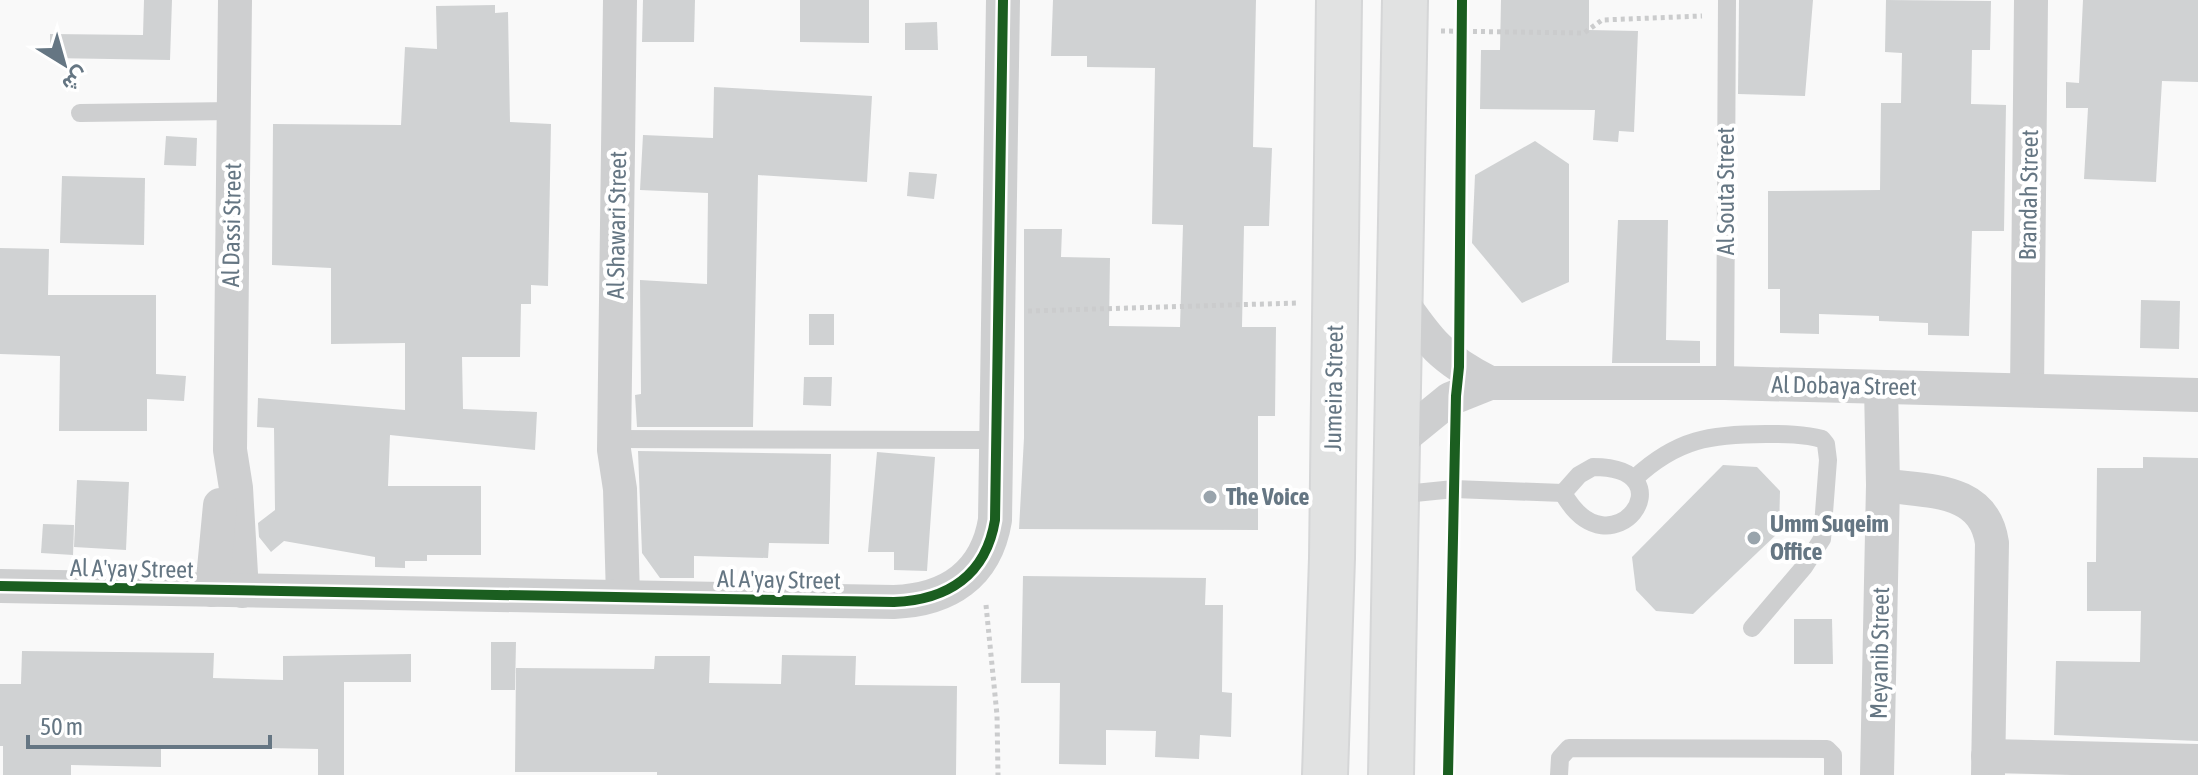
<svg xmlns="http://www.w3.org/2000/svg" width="2198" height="775" viewBox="0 0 2198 775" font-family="'Asap Condensed',Vazirmatn,sans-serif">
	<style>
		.building { fill: #d0d2d3 }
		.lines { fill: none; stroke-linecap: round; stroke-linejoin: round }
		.primary-casing { stroke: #d5d6d7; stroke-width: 48 }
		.path { stroke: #cbcccd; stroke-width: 5; stroke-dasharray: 4 4; stroke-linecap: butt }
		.lane { stroke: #cecfd0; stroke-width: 18 }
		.street { stroke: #cecfd0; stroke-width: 34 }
		.primary { stroke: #e1e2e2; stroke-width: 44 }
		.cycleway-casing { stroke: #fff; stroke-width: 15 }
		.cycleway { stroke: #1b5e20; stroke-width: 10 }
		.poi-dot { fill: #99a4ac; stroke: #fff; stroke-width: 3 }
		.labels { text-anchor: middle; stroke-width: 8; stroke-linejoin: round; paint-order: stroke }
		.street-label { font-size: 24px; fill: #657683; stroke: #fff }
		.poi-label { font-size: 24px; font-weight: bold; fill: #657683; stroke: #fff; text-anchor: start }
	</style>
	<rect width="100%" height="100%" fill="#f9f9f9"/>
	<g class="building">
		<path d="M 144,0 L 172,0 L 170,60 L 50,58 L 50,34 L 143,35 Z"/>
		<path d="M 643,0 L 695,0 L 694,42 L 642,42 Z"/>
		<path d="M 800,0 L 869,0 L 869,43 L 800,42 Z"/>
		<path d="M 1053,0 L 1256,0 L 1253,147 L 1272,148 L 1269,226 L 1244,226 L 1242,327 L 1276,327 L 1275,416 L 1258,416 L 1258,530 L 1019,529 L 1024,438 L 1024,229 L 1062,229 L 1061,257 L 1110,258 L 1109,326 L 1180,327 L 1183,225 L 1152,224 L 1155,68 L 1087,67 L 1087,56 L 1051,56 Z"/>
		<path d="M 1501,0 L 1589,0 L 1589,30 L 1638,31 L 1634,132 L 1619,131 L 1618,142 L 1593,140 L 1595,110 L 1480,109 L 1481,50 L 1500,50 Z"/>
		<path d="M 1739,0 L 1813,0 L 1805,96 L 1738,94 Z"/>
		<path d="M 1886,0 L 1991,1 L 1990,50 L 1972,50 L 1971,104 L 2006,105 L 2004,231 L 1972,231 L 1969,336 L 1928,335 L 1928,323 L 1879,321 L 1879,316 L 1819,314 L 1819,334 L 1780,333 L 1780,289 L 1768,289 L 1768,191 L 1880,190 L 1881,103 L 1901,103 L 1902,53 L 1885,52 Z"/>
		<path d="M 2083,0 L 2198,0 L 2198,82 L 2162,81 L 2156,182 L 2084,179 L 2088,108 L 2066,108 L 2066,82 L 2079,83 Z"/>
		<path d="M 495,5 L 495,13 L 508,12 L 510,122 L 551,124 L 548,286 L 531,285 L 531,304 L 521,304 L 520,357 L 462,357 L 463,409 L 537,412 L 535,450 L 390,435 L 388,486 L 481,486 L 481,555 L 427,555 L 427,561 L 405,561 L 405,568 L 375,567 L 375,557 L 284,541 L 271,552 L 259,537 L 258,523 L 275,510 L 274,428 L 257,427 L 258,398 L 405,410 L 405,343 L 331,344 L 331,268 L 272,265 L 273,124 L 401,125 L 405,47 L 437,49 L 436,6 Z"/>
		<path d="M 937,22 L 938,50 L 905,50 L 905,23 Z"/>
		<path d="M 714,87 L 872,96 L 867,182 L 758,175 L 753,427 L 637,427 L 635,395 L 641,394 L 640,280 L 707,284 L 708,193 L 640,190 L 643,135 L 713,138 Z"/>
		<path d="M 166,136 L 197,138 L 196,166 L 164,165 Z"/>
		<path d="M 1535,141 L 1569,164 L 1569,282 L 1522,303 L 1472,243 L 1475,175 Z"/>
		<path d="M 909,172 L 937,174 L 934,199 L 907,196 Z"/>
		<path d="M 62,176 L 145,178 L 144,245 L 60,243 Z"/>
		<path d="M 1618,220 L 1668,220 L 1666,340 L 1700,341 L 1700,363 L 1612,363 Z"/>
		<path d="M 0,248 L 49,249 L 48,295 L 156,295 L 156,374 L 186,376 L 184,401 L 147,399 L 147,431 L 59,431 L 60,356 L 0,354 Z"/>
		<path d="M 2141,300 L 2180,301 L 2179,349 L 2140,348 Z"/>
		<rect x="809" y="314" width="25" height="31"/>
		<path d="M 804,377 L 832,377 L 831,406 L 803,405 Z"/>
		<path d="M 638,451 L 831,454 L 829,544 L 769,543 L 768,558 L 694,556 L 694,578 L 660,578 L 642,553 Z"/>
		<path d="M 877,452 L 935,457 L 927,571 L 894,570 L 894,552 L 868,552 Z"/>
		<path d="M 2143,457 L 2198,458 L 2198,741 L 2054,735 L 2056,661 L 2140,662 L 2141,611 L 2087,611 L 2087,562 L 2096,562 L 2097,468 L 2143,468 Z"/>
		<path d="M 1723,465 L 1757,467 L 1780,491 L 1779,532 L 1693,614 L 1656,611 L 1636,590 L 1632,557 Z"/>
		<path d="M 77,480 L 129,482 L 126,550 L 74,547 Z"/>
		<path d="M 43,524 L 74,525 L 73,555 L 41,553 Z"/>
		<path d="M 1023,576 L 1206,578 L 1205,605 L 1223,605 L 1222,692 L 1232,693 L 1231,737 L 1200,735 L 1199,759 L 1155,757 L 1156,731 L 1106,730 L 1106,765 L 1059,764 L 1060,683 L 1021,683 Z"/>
		<path d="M 1794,619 L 1832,619 L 1833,664 L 1794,664 Z"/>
		<path d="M 491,642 L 516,642 L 515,690 L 491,690 Z"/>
		<path d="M 22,651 L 214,653 L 213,678 L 283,680 L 283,656 L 411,654 L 411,682 L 344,682 L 344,775 L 318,775 L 318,749 L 161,746 L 161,767 L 71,765 L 71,775 L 3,775 L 3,746 L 0,746 L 0,684 L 21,684 Z"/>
		<path d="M 782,655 L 856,656 L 855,685 L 957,686 L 956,775 L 657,775 L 657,772 L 515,772 L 516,668 L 654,669 L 655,656 L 710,656 L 709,683 L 781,684 Z"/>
	</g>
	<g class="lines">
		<defs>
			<g id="primary">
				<path d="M 1325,775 L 1332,558 L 1339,0"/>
				<path d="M 1391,775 L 1405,0"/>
			</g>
		</defs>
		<use href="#primary" class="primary-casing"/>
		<g class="path">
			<path d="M 1441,31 L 1584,33 L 1602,20 L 1702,16"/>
			<path d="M 1028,311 L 1298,303"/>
			<path d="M 986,605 L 997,715 L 998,775"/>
		</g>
		<g class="lane">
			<path d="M 80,113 L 233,111"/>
			<path d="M 1725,383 L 1727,0"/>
			<path d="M 614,439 L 997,440"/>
			<path d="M 1593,467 C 1692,467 1611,579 1563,493 L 1579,475 Z"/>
			<path d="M 1635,478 C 1677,439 1711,434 1766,434 C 1784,434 1804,434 1822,439 L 1826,444 L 1828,460 L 1822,539 L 1804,567 L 1752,628"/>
			<path d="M 1395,495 L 1454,489 L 1563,493"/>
			<path d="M 1559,775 L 1560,758 L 1569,748 L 1827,749 L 1833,755 L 1833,775"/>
		</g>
		<g class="street">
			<path d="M 235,0 L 230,450 L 236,488 L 242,591"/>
			<path d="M 620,0 L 614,450 L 620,489 L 623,597"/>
			<path d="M 1399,298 C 1429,342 1442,359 1490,383"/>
			<path d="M 2027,390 L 2031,0"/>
			<path d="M 1396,443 L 1450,399 L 1490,383 L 1725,383 L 2198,395"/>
			<path d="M 1883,485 C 1928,492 1984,487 1992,543 L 1988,775"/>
			<path d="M 0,586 L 894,602 C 948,600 986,575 995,520 L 1003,0"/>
			<path d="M 212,590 L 220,505"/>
			<path d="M 1988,756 L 2198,761"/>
			<path d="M 1877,775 L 1883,485 L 1881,387"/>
		</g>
		<use href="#primary" class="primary"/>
		<defs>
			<g id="cycleway">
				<path d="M 0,586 L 894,602 C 948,600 986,575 995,520 L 1003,0"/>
				<path d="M 1448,775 L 1456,396 L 1459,367 L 1462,0"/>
			</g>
		</defs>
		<use href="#cycleway" class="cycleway-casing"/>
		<use href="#cycleway" class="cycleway"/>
	</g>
	<g class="poi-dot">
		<circle cx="1210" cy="497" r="8"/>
		<circle cx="1754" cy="538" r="8"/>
	</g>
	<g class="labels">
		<g class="street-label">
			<text transform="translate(1726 191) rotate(-90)" y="8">Al Souta Street</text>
			<text transform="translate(2029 195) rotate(-89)" y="8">Brandah Street</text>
			<text transform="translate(232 225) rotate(-89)" y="8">Al Dassi Street</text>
			<text transform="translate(617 225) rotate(-89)" y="8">Al Shawari Street</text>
			<text transform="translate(1844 386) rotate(1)" y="8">Al Dobaya Street</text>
			<text transform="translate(1334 388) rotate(-89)" y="8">Jumeira Street</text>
			<text transform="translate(132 569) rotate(1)" y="8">Al A'yay Street</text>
			<text transform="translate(779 580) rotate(1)" y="8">Al A'yay Street</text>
			<text transform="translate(1880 653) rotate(-89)" y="8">Meyanib Street</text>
		</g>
		<g class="poi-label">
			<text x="1226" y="505">The Voice</text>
			<text x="1770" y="532">Umm Suqeim<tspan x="1770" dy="28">Office</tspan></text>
		</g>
	</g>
	<g transform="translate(64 64) rotate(143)" stroke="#ffffff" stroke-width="6" paint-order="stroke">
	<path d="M0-6L14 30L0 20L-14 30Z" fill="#657683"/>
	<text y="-12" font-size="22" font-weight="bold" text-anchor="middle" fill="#657683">ش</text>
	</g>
	<path d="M28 735v12h242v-12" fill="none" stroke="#657683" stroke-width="4"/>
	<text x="40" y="735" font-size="24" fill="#657683" stroke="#ffffff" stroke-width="6" paint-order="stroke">50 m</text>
</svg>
